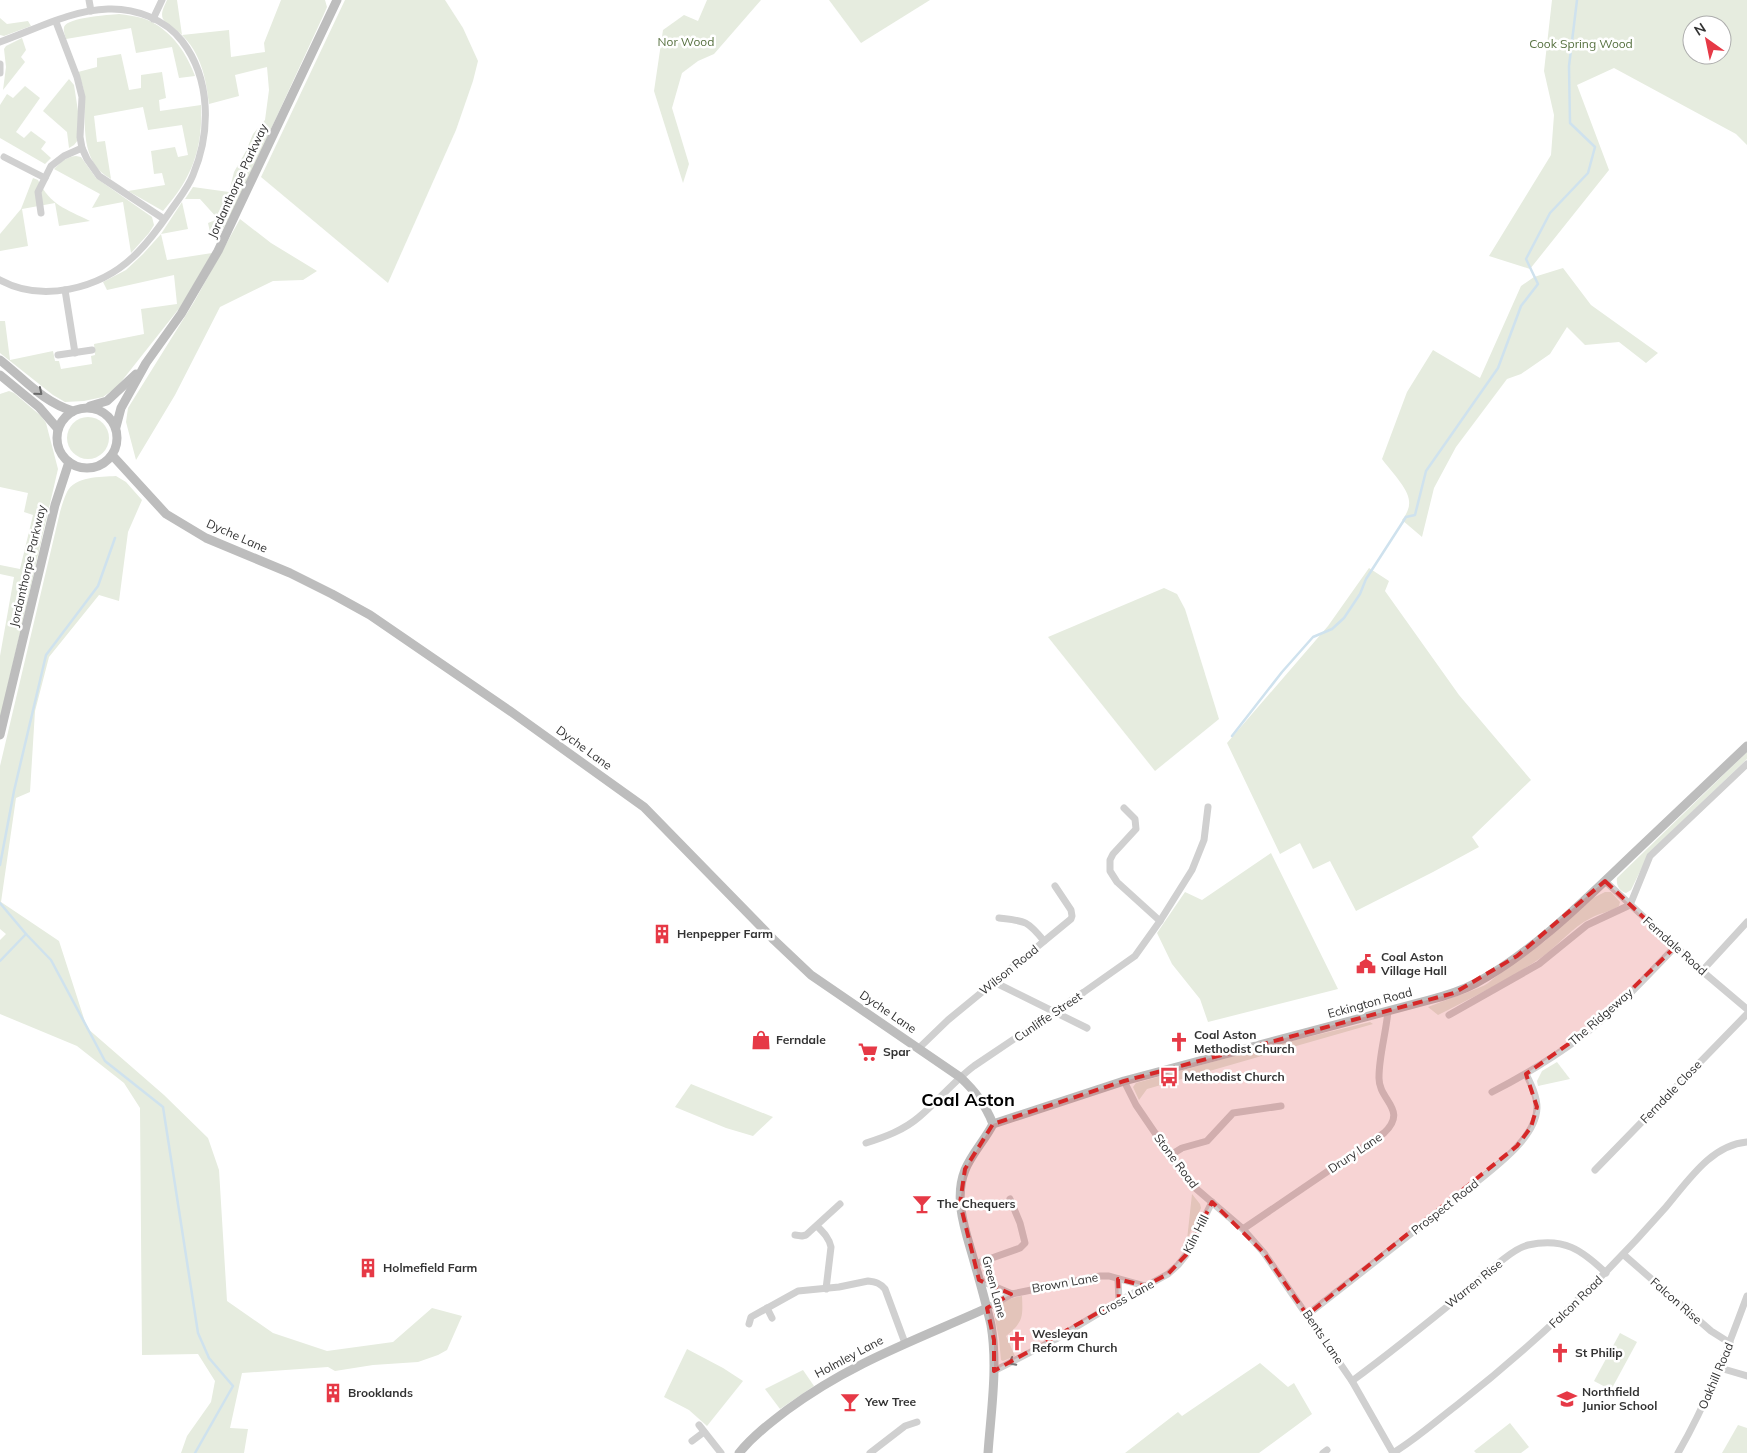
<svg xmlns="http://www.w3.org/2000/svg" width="1747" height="1453" viewBox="0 0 1747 1453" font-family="Mulish,sans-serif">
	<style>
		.green { fill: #e6ecdf; fill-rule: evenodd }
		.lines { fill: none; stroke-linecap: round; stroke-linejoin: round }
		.stream { stroke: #cfe2ee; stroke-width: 2.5 }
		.street { stroke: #d0d0d0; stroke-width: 7 }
		.secondary { stroke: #bdbdbd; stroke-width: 9 }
		.oneway { stroke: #6a6a6a }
		.oneway2 { stroke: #7a7a7a }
		.marked { fill: #d62828; fill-opacity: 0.2; stroke: #d62828; stroke-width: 4; stroke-dasharray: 10 6; stroke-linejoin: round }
		.labels { text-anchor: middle; stroke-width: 5; stroke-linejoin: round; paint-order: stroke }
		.park-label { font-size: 12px; fill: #56703f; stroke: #fff }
		.street-label { font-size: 12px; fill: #333; stroke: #fff }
		.poi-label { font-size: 12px; font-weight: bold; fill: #333; stroke: #fff; text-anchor: start }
		.district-label { font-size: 18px; font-weight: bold; fill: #000; stroke: #fff }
	</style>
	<rect width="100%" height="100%" fill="#fff"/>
	<g class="green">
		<path d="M 167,0 L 177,0 L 182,35 L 229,30 L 231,57 L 265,52 L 264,43 L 281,0 L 325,0 L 327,7 L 324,14 L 234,209 L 218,238 L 210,232 L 208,223 L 218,219 L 200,199 L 185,199 L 193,187 L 229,192 L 234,172 L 246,151 L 253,134 L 265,120 L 269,90 L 267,67 L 235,75 L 239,96 L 209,104 C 206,78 201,53 181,34 C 176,29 166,24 163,19 C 160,13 165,5 167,0 Z"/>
		<path d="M 345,0 L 445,0 L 463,28 L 478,61 L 473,81 L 456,130 L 388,283 L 261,177 Z"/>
		<path d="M 707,0 L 761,0 L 714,54 L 698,61 L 682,73 L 672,108 L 689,164 L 683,183 L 654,91 L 663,30 L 684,15 L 698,21 Z"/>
		<path d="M 829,0 L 930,0 L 861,43 Z"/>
		<path d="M 1552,0 L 1747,0 L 1747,145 L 1736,134 L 1614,68 L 1577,85 L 1609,170 L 1530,269 L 1489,256 L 1551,155 L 1554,115 L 1544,71 ZM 1692,25 L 1722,25 L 1722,55 L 1692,55 Z"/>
		<path d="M 119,14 C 127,15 135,16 142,18 C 169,27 186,51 195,76 L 179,78 L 172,47 L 136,53 L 131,28 L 66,39 C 65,35 63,31 64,27 C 68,17 109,15 119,14 Z"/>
		<path d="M 0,18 L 7,24 L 28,21 L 31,26 L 4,36 L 0,35 Z"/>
		<path d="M 22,38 L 26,50 L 21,57 L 25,62 L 3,90 L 6,67 L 4,49 L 6,46 Z"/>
		<path d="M 121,54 L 129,90 L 141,88 L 141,75 L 162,72 L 166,98 L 159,100 L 160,111 L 201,105 C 203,149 192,178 163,211 L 128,191 L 165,185 L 162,173 L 154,174 L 151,151 L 175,147 L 178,157 L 188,155 L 182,125 L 148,130 L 143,107 L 94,116 L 97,142 L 105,141 L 111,179 C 79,162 86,124 84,94 C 84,87 80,79 78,72 L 97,67 L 97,58 Z"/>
		<path d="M 69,79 L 74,85 L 78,111 L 78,140 L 74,145 L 69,148 L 67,132 L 43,111 Z"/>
		<path d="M 25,86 L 40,98 L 16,132 L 24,138 L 31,131 L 46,142 L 41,149 L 51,158 L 45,164 L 0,138 L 0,105 L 7,94 L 13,98 Z"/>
		<path d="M 76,156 L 81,157 L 96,178 L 152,217 L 154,225 L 149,233 L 131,253 L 123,202 L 92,208 L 100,194 L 54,169 C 61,162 66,157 76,156 Z"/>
		<path d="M 33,178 L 38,180 C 50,205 66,209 90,221 L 59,226 L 55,203 L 22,209 L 28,246 L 0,251 L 0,234 L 21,209 Z"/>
		<path d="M 182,202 L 188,229 L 161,234 L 167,260 L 212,253 L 181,306 L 117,387 L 103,397 L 84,401 L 65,402 L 53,395 L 0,353 L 0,321 L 5,321 L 10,360 L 53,351 L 55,361 L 59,361 L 61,369 L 92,364 L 91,356 L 95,355 L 94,344 L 144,334 L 141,309 L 177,304 L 174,275 L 107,290 L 103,282 L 126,270 L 143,254 L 161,234 Z"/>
		<path d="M 240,219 L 271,243 L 317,271 L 303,280 L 273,281 L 220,307 L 175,395 L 136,460 L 126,422 L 128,408 L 194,302 Z"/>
		<path d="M 1563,268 L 1591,305 L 1658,353 L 1646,363 L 1619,342 L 1585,345 L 1567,327 L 1550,354 L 1521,374 L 1507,379 L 1456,447 L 1434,488 L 1422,537 L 1402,520 C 1406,515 1410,508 1409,501 C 1409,489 1389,469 1382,459 L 1407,392 L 1433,350 L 1480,378 L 1521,286 L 1534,277 Z"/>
		<path d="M 9,391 L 14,393 L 41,416 L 46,423 L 58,469 L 0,719 L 0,656 L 14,577 L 0,574 L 0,565 L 20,569 L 33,515 L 24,512 L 28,493 L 0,487 L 0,394 Z"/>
		<circle cx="88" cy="438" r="21"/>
		<path d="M 116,476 L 126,482 L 142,500 L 128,532 L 119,601 L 99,595 L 49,657 L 35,711 L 30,792 L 16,798 L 1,902 L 59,941 L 87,1028 L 164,1095 L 208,1138 L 219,1170 L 227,1301 L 273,1333 L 327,1351 L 393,1342 L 432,1308 L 462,1316 L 447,1350 L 438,1355 L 418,1362 L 373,1365 L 335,1371 L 328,1367 L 242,1373 L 230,1428 L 248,1429 L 244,1453 L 181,1453 L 187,1436 L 211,1402 L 215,1381 L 198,1354 L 142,1355 L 140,1108 L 124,1083 L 77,1046 L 0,1014 L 0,940 L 6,934 L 0,929 L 0,766 L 60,512 C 62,505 64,498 67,492 C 75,476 100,477 116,476 Z"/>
		<path d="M 1369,568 L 1389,581 L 1385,591 L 1459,695 L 1531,780 L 1472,837 L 1479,847 L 1433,872 L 1356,911 L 1330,861 L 1313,869 L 1300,843 L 1280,854 L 1227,743 L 1328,626 Z"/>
		<path d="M 1164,588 L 1177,594 L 1185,609 L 1219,719 L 1155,771 L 1048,637 Z"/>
		<path d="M 1747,752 L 1747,759 L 1649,853 L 1631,890 L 1626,893 C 1619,891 1616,885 1617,878 Z"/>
		<path d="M 1271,853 L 1338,989 L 1208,1022 L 1200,999 L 1172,964 L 1157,933 L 1185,892 L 1202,900 Z"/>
		<path d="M 1605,892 L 1611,892 L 1620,902 L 1619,906 C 1610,912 1600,913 1591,918 C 1572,927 1559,945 1542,957 C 1510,979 1473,997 1438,1015 L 1428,1007 C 1441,1002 1453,997 1466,993 C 1477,988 1485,987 1494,978 L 1545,941 L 1593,898 Z"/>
		<path d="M 1370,1022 L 1373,1024 L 1147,1089 L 1139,1100 L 1133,1087 L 1136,1083 L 1271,1046 Z"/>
		<path d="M 1557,1062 L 1570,1079 L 1538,1086 L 1537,1081 L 1542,1071 Z"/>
		<path d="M 691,1084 L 773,1117 L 753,1136 L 726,1128 L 675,1107 Z"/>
		<path d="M 1192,1194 L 1200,1204 L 1201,1208 L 1187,1240 Z"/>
		<path d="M 1022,1296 C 1023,1318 1023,1322 1006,1336 L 1015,1356 L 1003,1361 L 1001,1360 L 999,1339 L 993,1309 C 1001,1301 1012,1298 1022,1296 Z"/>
		<path d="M 1620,1333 L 1637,1342 L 1611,1390 L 1594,1381 Z"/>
		<path d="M 687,1349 L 723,1368 L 743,1381 L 707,1426 L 689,1410 L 664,1397 Z"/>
		<path d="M 1260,1363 L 1288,1387 L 1294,1383 L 1312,1414 L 1259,1453 L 1125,1453 L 1178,1412 L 1182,1416 Z"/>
		<path d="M 803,1370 L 814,1386 L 780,1409 L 765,1389 Z"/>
		<path d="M 1510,1423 L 1529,1447 L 1521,1453 L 1476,1453 L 1474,1451 Z"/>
		<path d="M 1738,1425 L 1747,1428 L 1747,1453 L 1722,1453 Z"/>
	</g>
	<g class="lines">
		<g class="stream">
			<path d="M 1232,736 L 1282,672 L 1313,637 L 1332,629 L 1344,618 L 1360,594 L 1366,579 L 1406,517 L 1415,515 L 1426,471 L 1498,368 L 1521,306 L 1538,284 L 1526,259 L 1550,213 L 1588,173 L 1595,147 L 1570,123 L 1569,66 L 1577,0"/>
			<path d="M 0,865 L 14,791 L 46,655 L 98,586 L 115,538"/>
			<path d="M 0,903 L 26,934 L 51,960 L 105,1061 L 163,1107 L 198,1333 L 209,1358 L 233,1386 L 195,1453"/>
			<path d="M 0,961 L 26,934"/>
		</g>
		<g class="street">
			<path d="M 89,0 L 91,11"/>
			<path d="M 153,19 L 162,0"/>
			<path d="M 56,22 L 77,77 L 82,97 L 80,137 L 82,148 L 87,159 L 99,176 L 164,219"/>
			<path d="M 0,42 C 34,30 71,10 108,9 C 135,8 165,19 182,41 C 211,79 211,132 193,175 C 188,188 177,201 169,213 C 158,229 147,244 133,257 C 99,289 42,303 0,280"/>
			<path d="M 0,64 L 0,73"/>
			<path d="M 4,157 L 45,178"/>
			<path d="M 41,213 L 38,192 L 51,166 L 64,156 L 82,148"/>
			<path d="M 65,290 L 75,353"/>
			<path d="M 58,355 L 92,350"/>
			<path d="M 1124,808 L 1135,819 L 1136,829 L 1113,854 L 1110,860 L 1110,871 L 1117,882 L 1160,921"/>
			<path d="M 1605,881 L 1702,971 L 1747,1009"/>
			<path d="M 999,918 C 1025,921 1027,920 1044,941"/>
			<path d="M 1702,971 L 1747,922"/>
			<path d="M 994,982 L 1087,1028"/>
			<path d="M 1449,1015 L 1539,964 L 1587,925 L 1630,905 L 1650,856 L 1747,764"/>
			<path d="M 919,1048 L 948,1020 L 1071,919 L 1072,916 L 1071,910 L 1055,886"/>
			<path d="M 1124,1081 L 1136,1105 L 1185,1177 L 1193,1186 L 1243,1229 L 1264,1253 L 1352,1381 L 1393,1453"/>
			<path d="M 1492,1092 C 1523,1076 1553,1058 1581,1037 C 1615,1011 1645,978 1675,947"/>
			<path d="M 866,1143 C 885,1137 904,1130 919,1117 C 938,1101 954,1081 974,1066 L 1084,992 L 1135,956 L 1160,921 L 1192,870 L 1204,840 L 1208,807"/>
			<path d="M 1169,1156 L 1182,1148 L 1207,1141 L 1233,1113 L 1281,1106"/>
			<path d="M 1595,1170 L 1747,1014"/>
			<path d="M 817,1226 C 824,1233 829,1238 831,1247 L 826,1289"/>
			<path d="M 1243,1229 L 1384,1133 C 1409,1109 1378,1101 1379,1077 C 1379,1056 1386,1033 1388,1011"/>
			<path d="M 795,1235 L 802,1236 L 806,1235 L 840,1204"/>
			<path d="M 1624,1255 L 1711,1331 L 1730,1343"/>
			<path d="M 975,1264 L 1020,1248 L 1025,1243 L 1020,1223 L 1010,1199"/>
			<path d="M 1118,1279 L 1119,1301"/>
			<path d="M 979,1280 L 1012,1294"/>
			<path d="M 767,1308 L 772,1318"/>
			<path d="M 987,1308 L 1012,1294 L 1100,1276 L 1109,1276 L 1145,1286"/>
			<path d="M 1307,1315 L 1473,1185 C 1495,1167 1536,1138 1537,1108 C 1537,1096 1531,1084 1526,1074"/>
			<path d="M 749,1324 L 751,1317 L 798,1291 L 839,1287 L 868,1281 C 876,1282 880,1283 885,1289 L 905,1343"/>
			<path d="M 1720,1368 L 1747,1376"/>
			<path d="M 994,1371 L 1056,1339 L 1119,1301 L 1168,1274 L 1178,1265 L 1186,1255 L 1212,1202"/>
			<path d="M 1352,1381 C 1393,1351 1431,1320 1470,1288 C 1484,1276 1511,1249 1528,1245 C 1564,1237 1582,1250 1606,1273"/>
			<path d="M 699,1425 L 721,1453"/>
			<path d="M 692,1441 L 704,1432"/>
			<path d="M 870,1453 L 905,1426 L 917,1422"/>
			<path d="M 1323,1453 L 1327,1450"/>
			<path d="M 1393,1453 C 1416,1439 1436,1421 1457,1405 C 1535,1344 1601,1281 1666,1207 C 1688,1181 1711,1145 1747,1142"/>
			<path d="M 1678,1453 C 1707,1403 1727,1350 1747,1296"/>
		</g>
		<g class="secondary">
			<path d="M 0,360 C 23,378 44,403 73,411"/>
			<path d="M 0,375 L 39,407 L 58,429"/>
			<path d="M 90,406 L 107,401 L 136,374"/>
			<circle cx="87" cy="438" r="30"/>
			<path d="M 116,427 L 121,408 L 146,363 L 181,314 L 218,251 L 337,0"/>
			<path d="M 112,455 L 166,514 L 206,538 L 290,573 L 332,594 L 370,615 L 510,711 L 644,807 L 774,940 L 811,975 L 960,1077 C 975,1091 985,1104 993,1124"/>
			<path d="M 0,735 L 55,505 L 69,462"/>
			<path d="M 993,1124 L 1124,1081 L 1429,1000 C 1445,996 1461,991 1476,983 C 1533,952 1584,901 1631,856 C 1670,819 1708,783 1747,746"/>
			<path d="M 739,1453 C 753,1436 770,1423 787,1410 C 850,1363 916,1340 987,1308"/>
			<path d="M 988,1453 C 991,1411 998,1367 991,1325 C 986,1303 980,1282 974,1261 C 966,1232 953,1200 965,1170 C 972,1153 985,1140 993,1124"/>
		</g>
	</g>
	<defs><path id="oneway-chevron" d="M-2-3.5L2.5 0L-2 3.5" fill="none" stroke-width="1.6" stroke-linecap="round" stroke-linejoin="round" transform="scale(1.25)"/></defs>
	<use class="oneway" href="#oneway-chevron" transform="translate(39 392) rotate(40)"/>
	<use class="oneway2" href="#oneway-chevron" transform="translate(1012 1362) rotate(152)"/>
	<path class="marked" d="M 1605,881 L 1675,947 L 1594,1026 L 1526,1074 L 1537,1107 L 1531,1127 L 1517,1146 L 1307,1315 L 1264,1253 L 1212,1202 L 1186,1255 L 1168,1274 L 1145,1286 L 1118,1279 L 1119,1301 L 994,1371 L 994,1340 L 987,1308 L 1011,1294 L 979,1280 L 960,1203 L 965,1169 L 993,1124 L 1124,1081 L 1454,993 L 1517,956 Z"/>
	<defs>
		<symbol id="building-bare" viewBox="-9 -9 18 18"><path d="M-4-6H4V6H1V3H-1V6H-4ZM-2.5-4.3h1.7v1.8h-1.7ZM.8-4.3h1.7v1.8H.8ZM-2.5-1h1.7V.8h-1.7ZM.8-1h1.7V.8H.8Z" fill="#e63946" stroke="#fff" stroke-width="2.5" paint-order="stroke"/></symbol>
		<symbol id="civic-bare" viewBox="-9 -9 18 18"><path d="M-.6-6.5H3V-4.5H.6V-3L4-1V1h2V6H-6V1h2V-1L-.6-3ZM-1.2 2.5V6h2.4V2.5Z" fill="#e63946" stroke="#fff" stroke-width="2.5" paint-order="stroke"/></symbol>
		<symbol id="shop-bare" viewBox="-9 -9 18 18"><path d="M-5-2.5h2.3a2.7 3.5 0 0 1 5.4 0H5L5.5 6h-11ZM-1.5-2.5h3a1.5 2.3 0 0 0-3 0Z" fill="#e63946" stroke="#fff" stroke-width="2.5" paint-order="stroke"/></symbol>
		<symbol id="church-bare" viewBox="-9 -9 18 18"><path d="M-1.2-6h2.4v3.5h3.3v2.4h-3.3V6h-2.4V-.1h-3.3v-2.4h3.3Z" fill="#e63946" stroke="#fff" stroke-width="2.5" paint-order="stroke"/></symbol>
		<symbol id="supermarket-bare" viewBox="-9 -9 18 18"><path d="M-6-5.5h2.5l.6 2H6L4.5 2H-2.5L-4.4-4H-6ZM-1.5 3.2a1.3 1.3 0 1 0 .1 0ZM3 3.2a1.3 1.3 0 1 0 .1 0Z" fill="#e63946" stroke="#fff" stroke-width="2.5" paint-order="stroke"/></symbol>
		<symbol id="bus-bare" viewBox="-9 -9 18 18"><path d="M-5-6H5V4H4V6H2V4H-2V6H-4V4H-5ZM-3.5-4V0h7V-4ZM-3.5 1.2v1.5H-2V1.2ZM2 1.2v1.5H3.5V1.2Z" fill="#e63946" stroke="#fff" stroke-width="2.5" paint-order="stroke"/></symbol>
		<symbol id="bar-bare" viewBox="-9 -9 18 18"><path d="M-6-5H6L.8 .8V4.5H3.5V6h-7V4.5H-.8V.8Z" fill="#e63946" stroke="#fff" stroke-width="2.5" paint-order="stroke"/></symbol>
		<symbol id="school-bare" viewBox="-9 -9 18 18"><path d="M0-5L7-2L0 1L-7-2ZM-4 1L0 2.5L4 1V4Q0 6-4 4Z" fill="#e63946" stroke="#fff" stroke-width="2.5" paint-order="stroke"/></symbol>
	</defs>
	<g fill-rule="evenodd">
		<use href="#building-bare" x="648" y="920" width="28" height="28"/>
		<use href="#civic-bare" x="1352" y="950" width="28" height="28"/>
		<use href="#shop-bare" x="747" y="1026" width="28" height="28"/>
		<use href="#church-bare" x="1165" y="1028" width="28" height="28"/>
		<use href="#supermarket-bare" x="854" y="1038" width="28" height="28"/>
		<use href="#bus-bare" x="1155" y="1063" width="28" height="28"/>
		<use href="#bar-bare" x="908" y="1190" width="28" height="28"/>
		<use href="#building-bare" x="354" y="1254" width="28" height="28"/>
		<use href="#church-bare" x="1003" y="1327" width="28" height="28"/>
		<use href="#church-bare" x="1546" y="1339" width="28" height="28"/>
		<use href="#building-bare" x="319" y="1379" width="28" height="28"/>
		<use href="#school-bare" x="1553" y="1385" width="28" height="28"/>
		<use href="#bar-bare" x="836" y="1388" width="28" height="28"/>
	</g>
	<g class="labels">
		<g class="park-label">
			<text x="686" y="46">Nor Wood</text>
			<text x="1581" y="48">Cook Spring Wood</text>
		</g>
		<g class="street-label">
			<text transform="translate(238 181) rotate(-65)" y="4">Jordanthorpe Parkway</text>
			<text transform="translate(237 536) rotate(24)" y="4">Dyche Lane</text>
			<text transform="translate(28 566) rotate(-77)" y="4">Jordanthorpe Parkway</text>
			<text transform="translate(584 748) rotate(36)" y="4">Dyche Lane</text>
			<text transform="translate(1675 946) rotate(42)" y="4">Ferndale Road</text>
			<text transform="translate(1009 970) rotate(-39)" y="4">Wilson Road</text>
			<text transform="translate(1370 1003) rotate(-15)" y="4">Eckington Road</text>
			<text transform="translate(888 1012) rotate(34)" y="4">Dyche Lane</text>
			<text transform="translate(1048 1017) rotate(-34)" y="4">Cunliffe Street</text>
			<text transform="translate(1601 1017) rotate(-41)" y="4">The Ridgeway</text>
			<text transform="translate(1671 1092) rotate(-46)" y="4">Ferndale Close</text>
			<text transform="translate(1355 1153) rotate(-34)" y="4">Drury Lane</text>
			<text transform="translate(1176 1161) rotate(53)" y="4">Stone Road</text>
			<text transform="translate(1445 1207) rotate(-38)" y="4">Prospect Road</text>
			<text transform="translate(1196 1234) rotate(-63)" y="4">Kiln Hill</text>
			<text transform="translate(1065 1283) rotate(-10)" y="4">Brown Lane</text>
			<text transform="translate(1474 1284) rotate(-39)" y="4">Warren Rise</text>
			<text transform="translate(994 1287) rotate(75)" y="4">Green Lane</text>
			<text transform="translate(1126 1298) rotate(-29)" y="4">Cross Lane</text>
			<text transform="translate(1676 1301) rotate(41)" y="4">Falcon Rise</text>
			<text transform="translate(1576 1302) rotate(-44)" y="4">Falcon Road</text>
			<text transform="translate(1323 1337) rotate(56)" y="4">Bents Lane</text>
			<text transform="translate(849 1357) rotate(-28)" y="4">Holmley Lane</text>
			<text transform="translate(1716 1376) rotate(-67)" y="4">Oakhill Road</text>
		</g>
		<g class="poi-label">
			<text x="677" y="938">Henpepper Farm</text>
			<text x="1381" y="961">Coal Aston<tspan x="1381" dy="14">Village Hall</tspan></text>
			<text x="1194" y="1039">Coal Aston<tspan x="1194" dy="14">Methodist Church</tspan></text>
			<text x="776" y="1044">Ferndale</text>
			<text x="883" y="1056">Spar</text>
			<text x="1184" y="1081">Methodist Church</text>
			<text x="937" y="1208">The Chequers</text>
			<text x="383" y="1272">Holmefield Farm</text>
			<text x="1032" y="1338">Wesleyan<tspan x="1032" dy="14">Reform Church</tspan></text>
			<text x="1575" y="1357">St Philip</text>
			<text x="1582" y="1396">Northfield<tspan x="1582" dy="14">Junior School</tspan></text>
			<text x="348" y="1397">Brooklands</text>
			<text x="865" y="1406">Yew Tree</text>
		</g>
		<g class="district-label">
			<text x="968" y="1106">Coal Aston</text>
		</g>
	</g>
	<g transform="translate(1707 40) rotate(327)"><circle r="24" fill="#ffffff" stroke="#adadad"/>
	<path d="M0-4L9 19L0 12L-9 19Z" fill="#e63946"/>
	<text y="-8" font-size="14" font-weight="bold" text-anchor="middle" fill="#333333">N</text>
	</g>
</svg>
